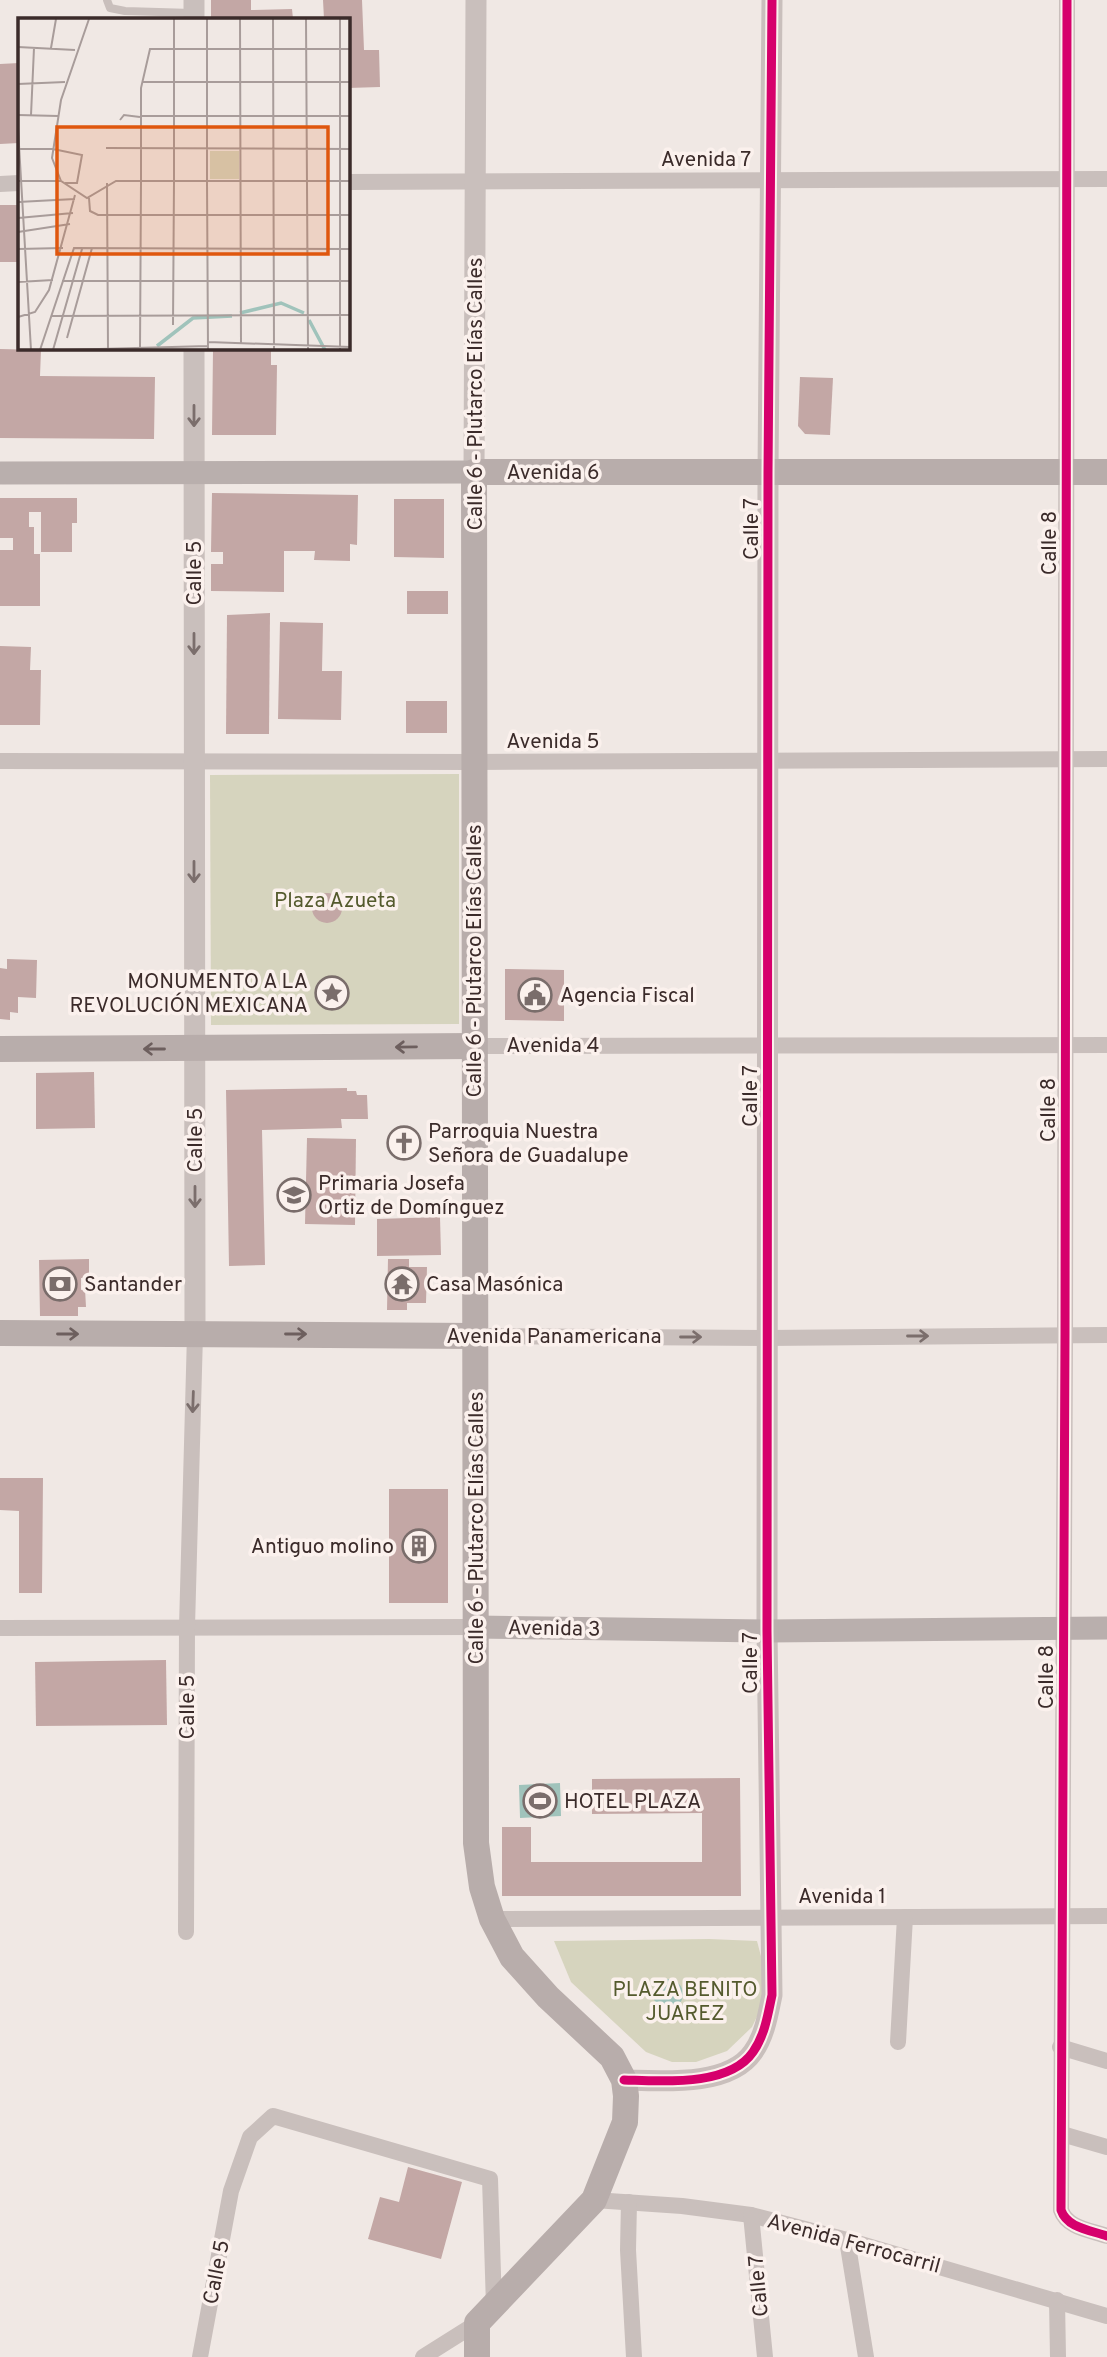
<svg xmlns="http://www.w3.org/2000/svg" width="1107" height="2357" viewBox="0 0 1107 2357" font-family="Overpass,sans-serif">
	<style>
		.green { fill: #d6d4be }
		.water { fill: #a0c3bb }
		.building { fill: #c3a7a5 }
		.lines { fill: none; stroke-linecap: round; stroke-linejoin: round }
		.service { stroke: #c9bfbc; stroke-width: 8 }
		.minor { stroke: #c9bfbc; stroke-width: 16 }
		.tertiary { stroke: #c9bfbc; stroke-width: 21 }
		.secondary { stroke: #b9afad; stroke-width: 23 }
		.primary { stroke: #b8adab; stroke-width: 26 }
		.cycleway-casing { stroke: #fbf1ed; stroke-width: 13 }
		.cycleway { stroke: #d6006c; stroke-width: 9 }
		.oneway { stroke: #7b6e6c }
		.oneway2 { stroke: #6d5f5e }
		.labels { text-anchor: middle; stroke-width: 7; stroke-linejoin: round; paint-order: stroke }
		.street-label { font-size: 21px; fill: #3b2b2a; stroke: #fbf1ed }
		.park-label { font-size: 21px; fill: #545a2d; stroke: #fbf1ed }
		.poi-label { font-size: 21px; fill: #3b2b2a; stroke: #fbf1ed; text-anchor: start }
		.inset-river { fill: none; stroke: #a0c3bb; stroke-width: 3.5 }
		.inset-road { fill: none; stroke: #a89c9a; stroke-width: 2 }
		.view { fill: #df570e; fill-opacity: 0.15; stroke: #df570e; stroke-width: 3.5 }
		.inset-edge { fill: none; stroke: #3b2b2a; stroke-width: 3.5 }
	</style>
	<rect width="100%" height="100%" fill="#f0e8e4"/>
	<g class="green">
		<path d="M 459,774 L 459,1024 L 211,1025 L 210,775 Z"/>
		<path d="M 709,1939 L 757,1941 L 763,1964 L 762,2006 L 752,2027 L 727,2051 L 696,2062 L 672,2062 L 646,2052 L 571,1982 L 554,1941 Z"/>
	</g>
	<g class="water">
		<path d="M 560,1783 L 561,1816 L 520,1818 L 519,1785 Z"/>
		<circle cx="668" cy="1994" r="15"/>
	</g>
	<g class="building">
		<path d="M 211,0 L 251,0 L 251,10 L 292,9 L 293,19 L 211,19 Z"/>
		<path d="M 323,0 L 362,0 L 364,50 L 379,50 L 380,87 L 348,88 L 348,19 L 324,19 Z"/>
		<path d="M 19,63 L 19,143 L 0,144 L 0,64 Z"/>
		<rect x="0" y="205" width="19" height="57"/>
		<path d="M 0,349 L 41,350 L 40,376 L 155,377 L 154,439 L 0,438 Z"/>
		<path d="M 213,350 L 271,351 L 271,365 L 277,365 L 276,435 L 212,435 Z"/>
		<path d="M 800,377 L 833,378 L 830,435 L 805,434 L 798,426 Z"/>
		<path d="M 212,493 L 358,495 L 357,545 L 350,544 L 350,561 L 314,560 L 315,551 L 284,551 L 284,592 L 211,591 L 211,564 L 223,564 L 223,552 L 211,552 Z"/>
		<path d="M 0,498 L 77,498 L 77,523 L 72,523 L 72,552 L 41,552 L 41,512 L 29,512 L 29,527 L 34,527 L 34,554 L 40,554 L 40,606 L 0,606 L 0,550 L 13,550 L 13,538 L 0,538 Z"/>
		<path d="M 394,499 L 444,499 L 444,558 L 394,557 Z"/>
		<rect x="407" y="591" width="41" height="23"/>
		<path d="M 270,613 L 269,734 L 226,734 L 227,615 Z"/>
		<path d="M 280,622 L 323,623 L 322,671 L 342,671 L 341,720 L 278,719 Z"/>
		<path d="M 0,646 L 31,647 L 30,670 L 41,670 L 40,725 L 0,725 Z"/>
		<rect x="406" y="701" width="41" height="32"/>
		<circle cx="327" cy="908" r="15"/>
		<path d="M 7,959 L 37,960 L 36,998 L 18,997 L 18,1013 L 10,1012 L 10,1020 L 0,1019 L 0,968 L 7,969 Z"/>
		<path d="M 505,969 L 564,970 L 564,1021 L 505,1020 Z"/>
		<path d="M 94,1072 L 95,1128 L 36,1129 L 36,1073 Z"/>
		<path d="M 347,1088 L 347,1091 L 356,1091 L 357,1095 L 367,1095 L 368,1119 L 341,1119 L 342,1128 L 262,1130 L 265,1265 L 229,1266 L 226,1090 Z"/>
		<path d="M 307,1138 L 356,1139 L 355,1225 L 305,1224 Z"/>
		<path d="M 440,1217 L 441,1255 L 377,1256 L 377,1219 Z"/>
		<path d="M 89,1259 L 89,1278 L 81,1278 L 81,1290 L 85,1289 L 86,1307 L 78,1307 L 78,1316 L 40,1316 L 39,1260 Z"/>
		<path d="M 388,1259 L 409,1259 L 409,1267 L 427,1267 L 426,1303 L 407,1303 L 407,1310 L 387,1310 Z"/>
		<path d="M 0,1478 L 43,1478 L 42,1593 L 19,1593 L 19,1511 L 0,1510 Z"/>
		<rect x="389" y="1489" width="59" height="114"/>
		<path d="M 166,1660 L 167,1725 L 36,1726 L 35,1662 Z"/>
		<path d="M 740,1778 L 741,1896 L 502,1896 L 502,1827 L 531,1827 L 531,1862 L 702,1862 L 702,1813 L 592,1814 L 592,1779 Z"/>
		<path d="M 408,2167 L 462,2182 L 441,2259 L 368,2239 L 380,2197 L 399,2202 Z"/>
	</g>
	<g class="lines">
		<path class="service" d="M 107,0 L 110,8 L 125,11 L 192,13"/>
		<g class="minor">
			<path d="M 1067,0 L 1065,1335 L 1061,2210 C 1067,2228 1090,2230 1107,2236"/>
			<path d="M 348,182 L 1107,179"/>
			<path d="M 0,184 L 19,183"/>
			<path d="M 0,761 L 474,762 L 1107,759"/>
			<path d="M 474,1046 L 1107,1045"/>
			<path d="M 475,1336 L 767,1338 L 1107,1335"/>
			<path d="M 0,1628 L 476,1627"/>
			<path d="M 492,1919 L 1107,1916"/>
			<path d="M 186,1932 L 187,1627 L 195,1334"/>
			<path d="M 898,2042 L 905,1917"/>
			<path d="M 1060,2047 L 1107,2061"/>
			<path d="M 1062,2134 L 1107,2147"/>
			<path d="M 594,2200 L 682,2206 L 751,2215 L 847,2240 L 1107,2316"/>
			<path d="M 629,2202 L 628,2250 L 634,2357"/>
			<path d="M 751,2215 L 765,2357"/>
			<path d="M 847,2240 L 866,2357"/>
			<path d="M 1057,2300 L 1058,2357"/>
			<path d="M 200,2357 L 231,2191 L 250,2137 L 273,2116 L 490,2179 L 494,2306"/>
			<path d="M 423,2357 L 477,2323"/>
		</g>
		<g class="tertiary">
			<path d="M 194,0 L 194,19"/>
			<path d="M 194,348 L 195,1334"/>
			<path d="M 474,472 L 476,0"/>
			<path d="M 624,2080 C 662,2081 729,2087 753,2052 C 765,2035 768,2014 772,1995 L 767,1631 L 768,472 L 772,0"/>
		</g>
		<g class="secondary">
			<path d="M 0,473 L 474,472"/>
			<path d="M 476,1627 L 767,1631 L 1107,1628"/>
		</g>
		<g class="primary">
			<path d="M 0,1049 L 474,1046"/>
			<path d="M 0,1333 L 475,1336"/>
			<path d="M 477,2357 L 477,2323 L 594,2200 L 625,2122 L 626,2096 L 624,2080 L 612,2057 L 548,1997 L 512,1957 L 492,1919 L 482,1887 L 476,1843 L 474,472 L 1107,472"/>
		</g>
		<defs>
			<g id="cycleway">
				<path d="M 1067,0 L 1065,1335 L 1061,2210 C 1067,2228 1090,2230 1107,2236"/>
				<path d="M 624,2080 C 662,2081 729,2087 753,2052 C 765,2035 768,2014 772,1995 L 767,1631 L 768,472 L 772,0"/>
			</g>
		</defs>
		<use href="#cycleway" class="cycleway-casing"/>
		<use href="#cycleway" class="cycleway"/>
	</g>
	<defs><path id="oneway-shaft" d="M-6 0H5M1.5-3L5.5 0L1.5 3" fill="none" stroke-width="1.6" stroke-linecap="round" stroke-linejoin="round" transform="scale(1.75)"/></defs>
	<g class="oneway">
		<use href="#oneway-shaft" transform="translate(194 416) rotate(90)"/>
		<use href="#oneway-shaft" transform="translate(194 644) rotate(90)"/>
		<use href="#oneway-shaft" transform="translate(194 872) rotate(90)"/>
		<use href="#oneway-shaft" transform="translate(195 1197) rotate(90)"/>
		<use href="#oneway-shaft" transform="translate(918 1336)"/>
		<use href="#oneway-shaft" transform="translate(691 1337)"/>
		<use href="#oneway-shaft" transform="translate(193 1402) rotate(92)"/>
	</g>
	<g class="oneway2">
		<use href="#oneway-shaft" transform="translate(406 1047) rotate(179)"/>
		<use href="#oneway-shaft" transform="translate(154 1049) rotate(180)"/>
		<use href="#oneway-shaft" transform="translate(68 1334)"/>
		<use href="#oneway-shaft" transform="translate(296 1334)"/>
	</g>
	<defs>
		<symbol id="sight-ring" viewBox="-11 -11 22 22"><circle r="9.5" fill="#fbf1ed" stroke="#7a6d6b" stroke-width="1.5"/><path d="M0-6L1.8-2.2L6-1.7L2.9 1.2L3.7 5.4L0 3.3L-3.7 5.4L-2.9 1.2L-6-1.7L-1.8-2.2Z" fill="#7a6d6b"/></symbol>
		<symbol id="civic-ring" viewBox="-11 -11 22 22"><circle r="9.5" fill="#fbf1ed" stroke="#7a6d6b" stroke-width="1.5"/><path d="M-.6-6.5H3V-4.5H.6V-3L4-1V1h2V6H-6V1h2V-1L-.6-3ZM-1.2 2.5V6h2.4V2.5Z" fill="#7a6d6b"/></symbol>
		<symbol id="church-ring" viewBox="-11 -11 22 22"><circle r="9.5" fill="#fbf1ed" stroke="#7a6d6b" stroke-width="1.5"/><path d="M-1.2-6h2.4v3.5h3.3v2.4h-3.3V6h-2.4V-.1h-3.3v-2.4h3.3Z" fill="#7a6d6b"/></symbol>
		<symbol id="school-ring" viewBox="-11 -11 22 22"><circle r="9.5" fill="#fbf1ed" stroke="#7a6d6b" stroke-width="1.5"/><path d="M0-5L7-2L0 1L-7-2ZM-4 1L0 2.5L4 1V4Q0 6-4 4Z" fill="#7a6d6b"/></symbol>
		<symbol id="bank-ring" viewBox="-11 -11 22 22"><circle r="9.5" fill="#fbf1ed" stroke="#7a6d6b" stroke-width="1.5"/><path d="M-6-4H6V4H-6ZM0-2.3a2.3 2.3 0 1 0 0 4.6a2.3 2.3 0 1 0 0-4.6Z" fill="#7a6d6b"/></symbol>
		<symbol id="temple-ring" viewBox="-11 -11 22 22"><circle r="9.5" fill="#fbf1ed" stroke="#7a6d6b" stroke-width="1.5"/><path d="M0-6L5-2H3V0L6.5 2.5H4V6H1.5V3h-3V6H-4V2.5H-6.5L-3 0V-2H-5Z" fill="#7a6d6b"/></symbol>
		<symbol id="building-ring" viewBox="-11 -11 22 22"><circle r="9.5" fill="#fbf1ed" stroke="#7a6d6b" stroke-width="1.5"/><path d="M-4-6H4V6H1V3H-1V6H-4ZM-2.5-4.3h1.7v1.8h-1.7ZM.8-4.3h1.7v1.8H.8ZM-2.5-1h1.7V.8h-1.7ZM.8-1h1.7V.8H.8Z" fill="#7a6d6b"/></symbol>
		<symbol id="stadium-ring" viewBox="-11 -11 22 22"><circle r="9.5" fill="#fbf1ed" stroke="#7a6d6b" stroke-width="1.5"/><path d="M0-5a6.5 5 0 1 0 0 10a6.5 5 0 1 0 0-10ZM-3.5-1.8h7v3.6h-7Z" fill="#7a6d6b"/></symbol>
	</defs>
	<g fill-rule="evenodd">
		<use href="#sight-ring" x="313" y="974" width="38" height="38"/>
		<use href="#civic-ring" x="516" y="976" width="38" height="38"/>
		<use href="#church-ring" x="385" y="1124" width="38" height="38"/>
		<use href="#school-ring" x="275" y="1176" width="38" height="38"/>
		<use href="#bank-ring" x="41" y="1265" width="38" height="38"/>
		<use href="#temple-ring" x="383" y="1265" width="38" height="38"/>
		<use href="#building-ring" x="400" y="1527" width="38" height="38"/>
		<use href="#stadium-ring" x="521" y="1782" width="38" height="38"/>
	</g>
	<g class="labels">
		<g class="street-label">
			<text x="706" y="166">Avenida 7</text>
			<text transform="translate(475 394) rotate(-90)" y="7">Calle 6 - Plutarco Elías Calles</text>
			<text x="553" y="479">Avenida 6</text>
			<text transform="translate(751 529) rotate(-90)" y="7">Calle 7</text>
			<text transform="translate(1049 543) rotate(-90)" y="7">Calle 8</text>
			<text transform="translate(194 573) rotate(-90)" y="7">Calle 5</text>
			<text x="553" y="748">Avenida 5</text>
			<text transform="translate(474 961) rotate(-90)" y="7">Calle 6 - Plutarco Elías Calles</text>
			<text x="553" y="1052">Avenida 4</text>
			<text transform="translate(750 1096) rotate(-90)" y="7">Calle 7</text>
			<text transform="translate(1048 1110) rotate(-90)" y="7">Calle 8</text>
			<text transform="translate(195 1140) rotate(-90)" y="7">Calle 5</text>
			<text x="554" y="1343">Avenida Panamericana</text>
			<text transform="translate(476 1528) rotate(-90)" y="7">Calle 6 - Plutarco Elías Calles</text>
			<text transform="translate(554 1628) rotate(1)" y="7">Avenida 3</text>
			<text transform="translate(750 1663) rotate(-90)" y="7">Calle 7</text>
			<text transform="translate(1046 1677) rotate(-90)" y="7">Calle 8</text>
			<text transform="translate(187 1707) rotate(-90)" y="7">Calle 5</text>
			<text x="842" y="1903">Avenida 1</text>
			<text transform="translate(854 2243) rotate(15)" y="7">Avenida Ferrocarril</text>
			<text transform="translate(216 2272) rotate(-79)" y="7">Calle 5</text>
			<text transform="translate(758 2286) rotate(-95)" y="7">Calle 7</text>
		</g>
		<g class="park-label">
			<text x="335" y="907">Plaza Azueta</text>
			<text x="685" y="1996">PLAZA BENITO<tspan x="685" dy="24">JUAREZ</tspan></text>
		</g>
		<g class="poi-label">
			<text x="308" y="988" text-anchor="end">MONUMENTO A LA<tspan x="308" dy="24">REVOLUCIÓN MEXICANA</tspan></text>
			<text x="560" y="1002">Agencia Fiscal</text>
			<text x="428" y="1138">Parroquia Nuestra<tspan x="428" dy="24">Señora de Guadalupe</tspan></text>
			<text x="318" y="1190">Primaria Josefa<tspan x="318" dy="24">Ortiz de Domínguez</tspan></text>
			<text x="84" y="1291">Santander</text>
			<text x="426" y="1291">Casa Masónica</text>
			<text x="394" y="1553" text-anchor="end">Antiguo molino</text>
			<text x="564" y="1808">HOTEL PLAZA</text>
		</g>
	</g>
	<g transform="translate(18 18)">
		<rect width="332" height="332" fill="#f0e8e4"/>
		<path d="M 192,133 L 221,133 L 221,161 L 192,161 Z" fill="#d6d4be"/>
		<path class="inset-river" d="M 222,295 L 263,285 L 286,295M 291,302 L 307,332M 139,328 L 175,300 L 214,298"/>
		<path class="inset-road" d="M 156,1 L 156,163M 189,1 L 189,163M 222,1 L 223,326M 255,1 L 256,332M 288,1 L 290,332M 322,1 L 322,332M 0,29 L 57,32M 33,30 L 38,1M 125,64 L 333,64M 0,66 L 47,64M 0,97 L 40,98M 13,97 L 16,30M 122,98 L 333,98M 102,102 L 106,97 L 122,99M 0,110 L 13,332M 88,130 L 333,131M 2,131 L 35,131 L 64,137 L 59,165 L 47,165M 0,163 L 43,163 L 69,180 L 98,163 L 255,163M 43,163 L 34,140 L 43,82 L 71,1M 123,163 L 123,70 L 132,31 L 333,31M 189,163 L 190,332M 255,163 L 333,163M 89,165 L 90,332M 71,180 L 72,193 L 80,197 L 333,197M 0,184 L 57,181M 0,200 L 55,195M 0,214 L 52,206M 0,231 L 45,230M 44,263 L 333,263M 0,264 L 35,262M 34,298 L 333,297M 0,299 L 17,294 L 31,272 L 57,177M 155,307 L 156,163M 49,320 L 74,230M 190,324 L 333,329M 22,332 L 56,230 L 333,231M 35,332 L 64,231M 45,332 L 190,328M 122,332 L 123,163"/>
		<path class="view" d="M 39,109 L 310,109 L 310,236 L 39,236 Z"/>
		<rect width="332" height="332" class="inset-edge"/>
	</g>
</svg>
